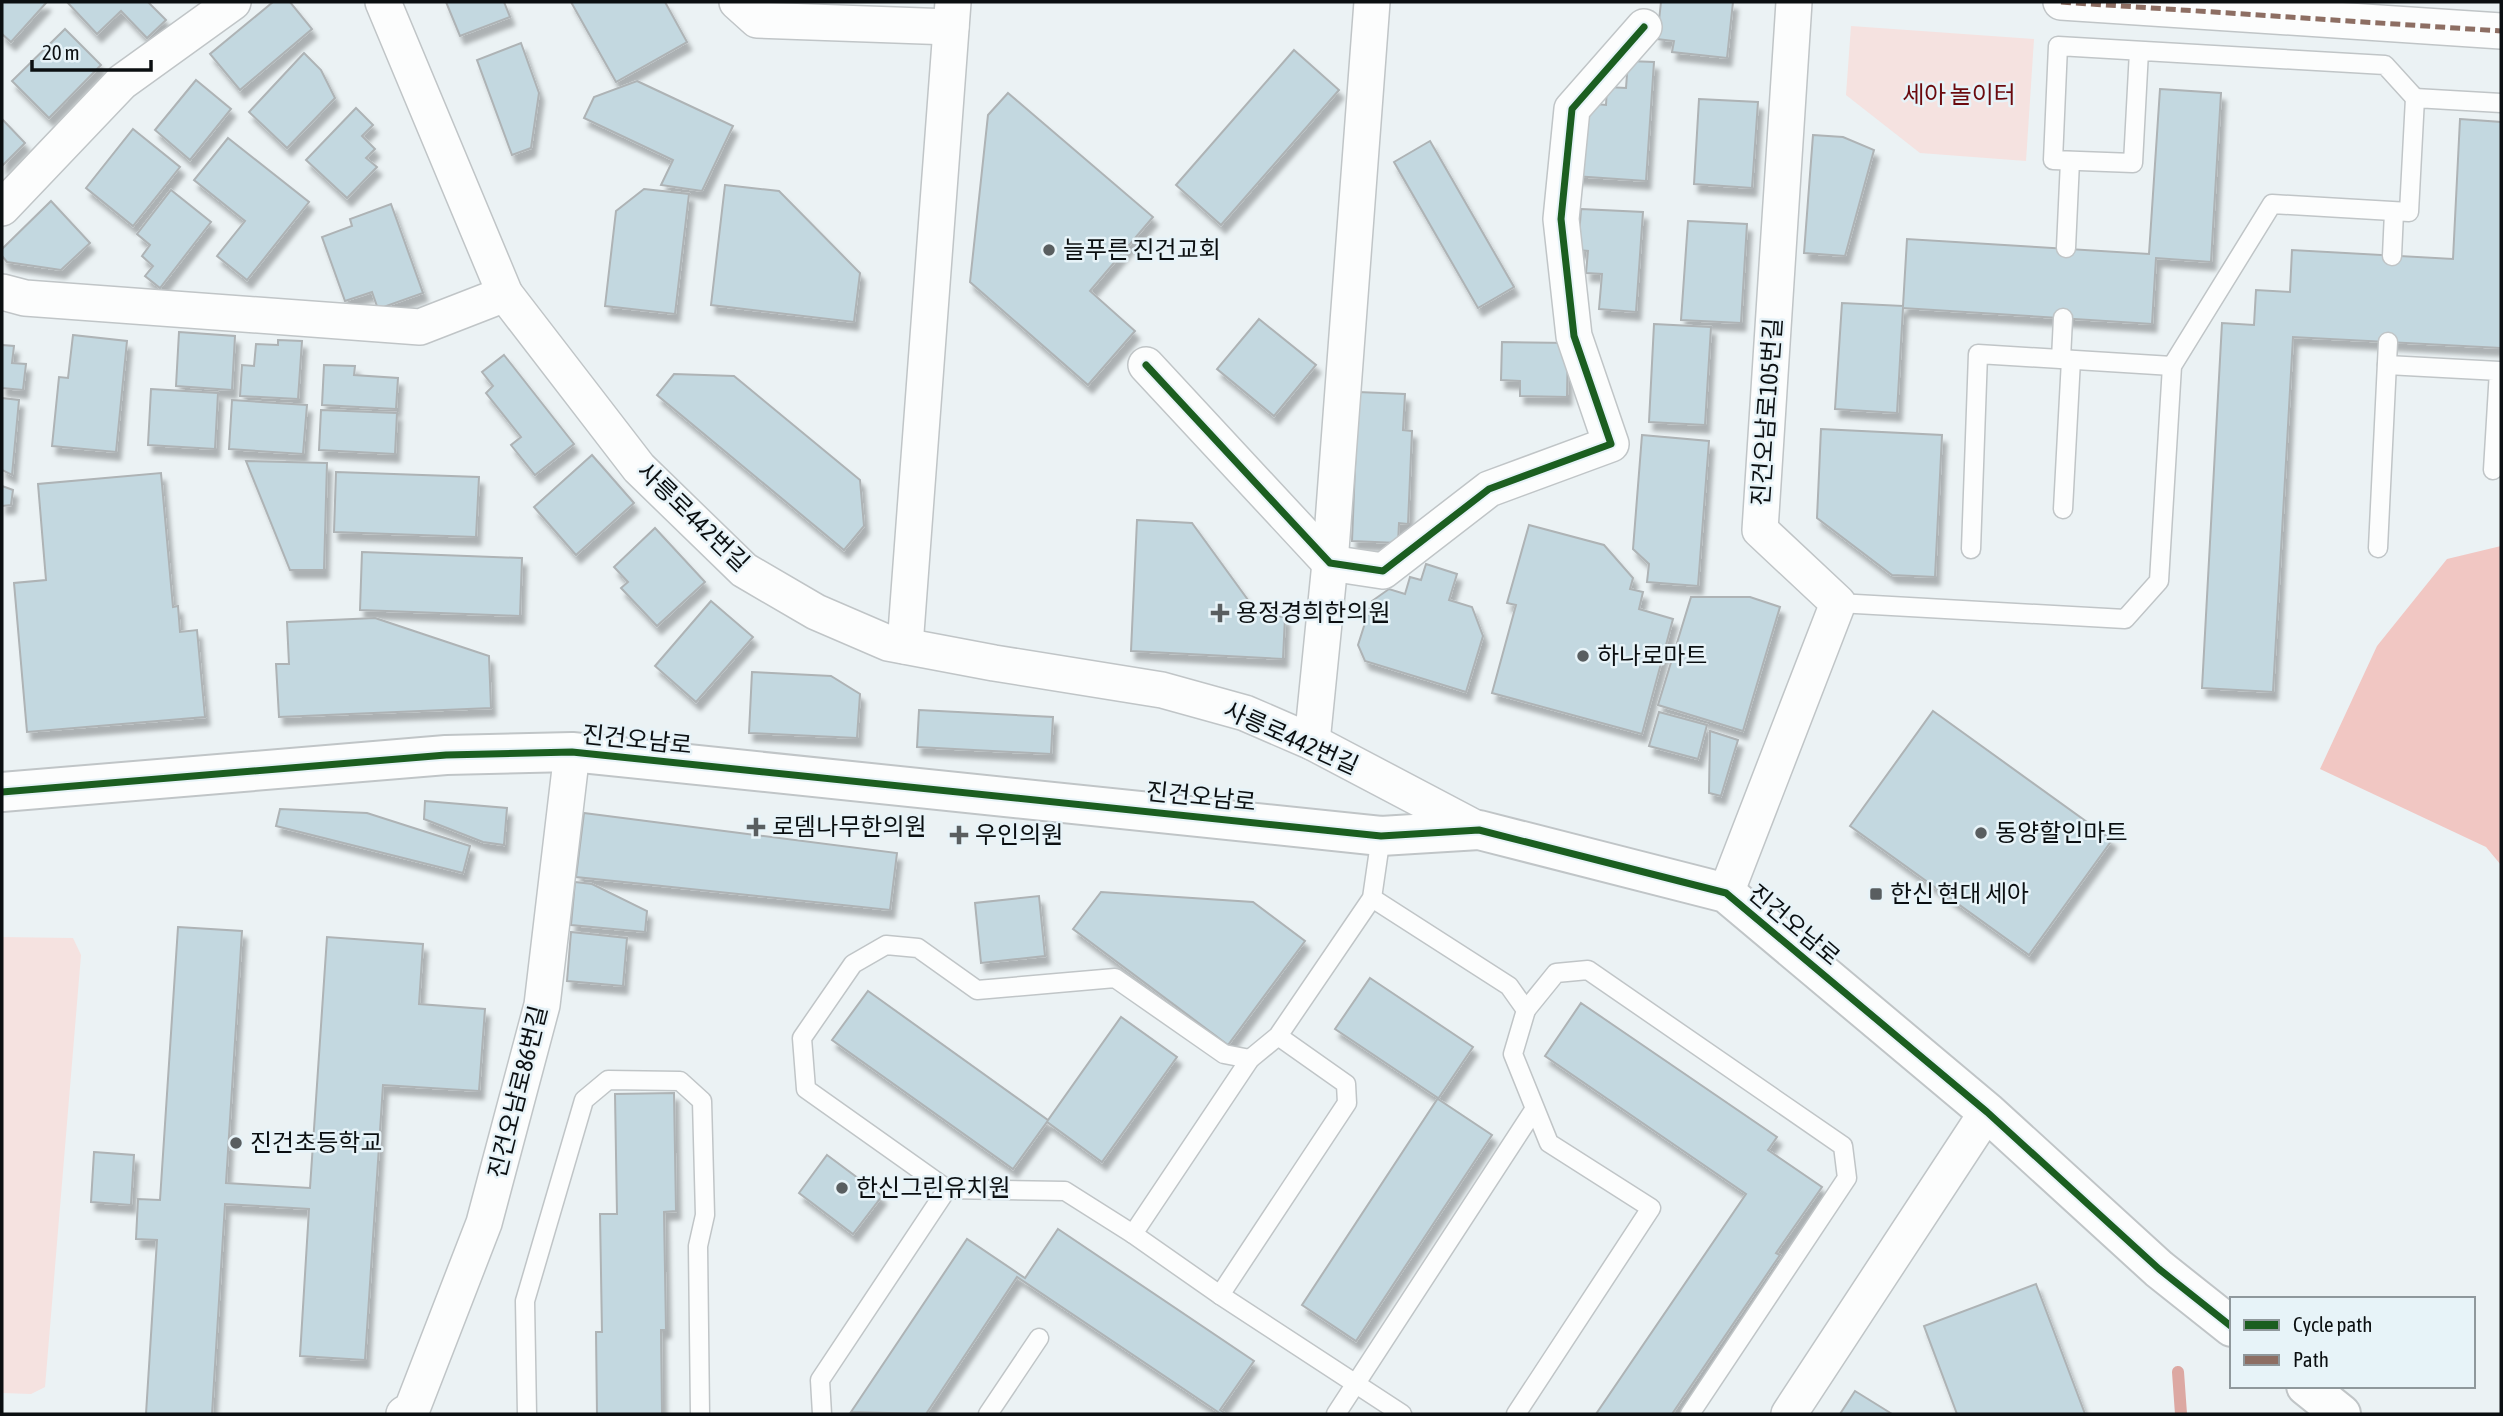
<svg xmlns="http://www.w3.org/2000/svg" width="2503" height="1416" viewBox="0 0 2503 1416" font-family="'Asap Condensed','Noto Sans KR',sans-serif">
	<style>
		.green { fill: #f5e2e0 }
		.forest { fill: #f1c7c3 }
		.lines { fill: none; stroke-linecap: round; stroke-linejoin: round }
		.stream { stroke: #dca8a2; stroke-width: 12 }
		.building { fill: #c3d8e0; stroke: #aeb3b5; stroke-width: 2; filter: url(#shadow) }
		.service-casing { stroke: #c0c5c7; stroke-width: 21 }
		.minor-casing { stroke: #c0c5c7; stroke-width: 38 }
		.tertiary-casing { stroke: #c0c5c7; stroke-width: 42 }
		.service { stroke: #fcfdfd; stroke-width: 18 }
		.minor { stroke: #fcfdfd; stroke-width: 35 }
		.tertiary { stroke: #fcfdfd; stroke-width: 38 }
		.quiet { stroke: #8d6e63; stroke-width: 5; stroke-dasharray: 10 5; stroke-linecap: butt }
		.cycleway-casing { stroke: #e7f3f8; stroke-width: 11 }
		.cycleway { stroke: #1b5e20; stroke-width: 7 }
		.poi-dot { fill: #595e60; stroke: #e7f3f8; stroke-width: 2.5 }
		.labels { text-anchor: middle; stroke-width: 5; stroke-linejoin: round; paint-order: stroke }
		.park-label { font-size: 24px; fill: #6b0a0e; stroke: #e7f3f8 }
		.poi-label { font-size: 24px; fill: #0b0f11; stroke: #e7f3f8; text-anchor: start }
		.street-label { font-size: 24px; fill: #0b0f11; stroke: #e7f3f8 }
	</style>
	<defs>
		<filter id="shadow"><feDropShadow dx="4.5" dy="8" stdDeviation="2" flood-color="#0004"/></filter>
	</defs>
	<rect width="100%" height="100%" fill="#ebf2f4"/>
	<g class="green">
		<path d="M 1851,26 L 2034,39 L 2026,161 L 1920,153 L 1846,95 Z"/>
		<path d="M 2,937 L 73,938 L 81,955 L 45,1387 L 31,1394 L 2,1393 Z"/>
	</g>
	<path class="forest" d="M 2501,546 L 2501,865 L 2486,847 L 2320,769 L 2377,646 L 2447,559 Z"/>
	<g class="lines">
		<path class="stream" d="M 2178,1372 L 2181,1414"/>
	</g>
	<g class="building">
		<path d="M 2,2 L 45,2 L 46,3 L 11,42 L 2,34 Z"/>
		<path d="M 67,2 L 148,2 L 166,20 L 147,38 L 121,11 L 97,34 Z"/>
		<path d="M 273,2 L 290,2 L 312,29 L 240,90 L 210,54 Z"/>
		<path d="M 446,2 L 504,2 L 510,17 L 460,36 Z"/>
		<path d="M 571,2 L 665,2 L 687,42 L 616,82 Z"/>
		<path d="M 1661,2 L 1733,2 L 1727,58 L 1672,52 L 1674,41 L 1657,39 Z"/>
		<path d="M 65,29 L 101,65 L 49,118 L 12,81 Z"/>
		<path d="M 521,43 L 539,93 L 531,148 L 512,155 L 477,60 Z"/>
		<path d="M 1294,50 L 1339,90 L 1221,225 L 1176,185 Z"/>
		<path d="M 304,53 L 321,70 L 335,98 L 287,148 L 249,112 Z"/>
		<path d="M 1628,61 L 1654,62 L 1646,181 L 1574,176 L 1585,103 L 1606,105 L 1607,87 L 1626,88 Z"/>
		<path d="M 196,80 L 231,109 L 190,160 L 155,130 Z"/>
		<path d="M 637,81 L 733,126 L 702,191 L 661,185 L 673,160 L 584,118 L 594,97 Z"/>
		<path d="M 2160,89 L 2221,93 L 2211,262 L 2156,258 L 2152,324 L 1903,308 L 1897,413 L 1835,409 L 1842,303 L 1903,306 L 1907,239 L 2149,254 Z"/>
		<path d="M 1008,93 L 1153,217 L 1090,291 L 1135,331 L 1088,385 L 970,282 L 988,115 Z"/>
		<path d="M 1699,99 L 1758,102 L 1752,188 L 1694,184 Z"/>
		<path d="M 356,108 L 373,125 L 362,136 L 375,149 L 366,158 L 377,167 L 347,198 L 306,160 Z"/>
		<path d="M 2,119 L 25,143 L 2,166 Z"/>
		<path d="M 2460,119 L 2501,122 L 2501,348 L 2293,337 L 2273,692 L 2202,688 L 2222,323 L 2254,325 L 2256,290 L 2290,292 L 2292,250 L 2453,259 Z"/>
		<path d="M 133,129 L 180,167 L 133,226 L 86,188 Z"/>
		<path d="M 1813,135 L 1843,137 L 1874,150 L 1845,256 L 1804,253 Z"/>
		<path d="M 228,138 L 309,202 L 247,280 L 217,256 L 245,221 L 194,180 Z"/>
		<path d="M 1430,141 L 1514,287 L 1478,308 L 1394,162 Z"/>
		<path d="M 725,185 L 779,191 L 860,273 L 854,322 L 711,305 Z"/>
		<path d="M 644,189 L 689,194 L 675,314 L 605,306 L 616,211 Z"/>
		<path d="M 171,190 L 211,222 L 160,288 L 145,276 L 153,266 L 142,256 L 150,245 L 137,234 Z"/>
		<path d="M 51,201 L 90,243 L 61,270 L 7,262 L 2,256 L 2,249 Z"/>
		<path d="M 391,204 L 423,293 L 378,309 L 372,292 L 345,301 L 322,237 L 352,226 L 350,219 Z"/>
		<path d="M 1581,209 L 1643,212 L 1636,312 L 1599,309 L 1602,274 L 1586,273 L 1588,251 L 1578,250 Z"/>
		<path d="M 1688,221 L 1747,224 L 1741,323 L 1681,320 Z"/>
		<path d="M 1259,319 L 1316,365 L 1274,416 L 1217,369 Z"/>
		<path d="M 1654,324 L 1711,327 L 1705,425 L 1649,422 Z"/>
		<path d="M 179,332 L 235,336 L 232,390 L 176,386 Z"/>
		<path d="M 73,335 L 127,341 L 116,452 L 52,446 L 59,377 L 68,378 Z"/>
		<path d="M 278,340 L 302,341 L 298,399 L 240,396 L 242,365 L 254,366 L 256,344 L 278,345 Z"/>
		<path d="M 1502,342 L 1568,343 L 1567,397 L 1520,396 L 1520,381 L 1501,380 Z"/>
		<path d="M 2,345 L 14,346 L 12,363 L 26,364 L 23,390 L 2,388 Z"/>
		<path d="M 504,355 L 574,444 L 535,475 L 511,445 L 521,437 L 486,393 L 493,386 L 482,372 Z"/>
		<path d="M 324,365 L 355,366 L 354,375 L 398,378 L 396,409 L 322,405 Z"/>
		<path d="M 674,374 L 734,376 L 860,480 L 864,526 L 844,550 L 657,395 Z"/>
		<path d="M 151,389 L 218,393 L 215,449 L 148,445 Z"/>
		<path d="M 1358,392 L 1405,394 L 1403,430 L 1412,431 L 1408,524 L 1399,523 L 1398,543 L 1352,541 Z"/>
		<path d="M 2,398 L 19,400 L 12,475 L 2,470 Z"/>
		<path d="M 232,400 L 307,405 L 303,454 L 229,449 Z"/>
		<path d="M 321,410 L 397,413 L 395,454 L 319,450 Z"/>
		<path d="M 1821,429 L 1942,435 L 1935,577 L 1892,575 L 1817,518 Z"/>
		<path d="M 1642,435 L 1709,441 L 1698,586 L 1647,582 L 1649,564 L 1633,549 Z"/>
		<path d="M 592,455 L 634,503 L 576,555 L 534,507 Z"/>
		<path d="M 246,461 L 327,463 L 324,570 L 290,570 Z"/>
		<path d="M 336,472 L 479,477 L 476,537 L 334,532 Z"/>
		<path d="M 161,473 L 173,607 L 178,606 L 180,632 L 197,630 L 205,717 L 27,732 L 14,583 L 46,580 L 38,484 Z"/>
		<path d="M 2,486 L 13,490 L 11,505 L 2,506 Z"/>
		<path d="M 1137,520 L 1192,523 L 1259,615 L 1285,617 L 1283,659 L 1131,651 Z"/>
		<path d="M 1529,525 L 1604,545 L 1633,578 L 1630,589 L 1643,592 L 1639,609 L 1673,619 L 1642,734 L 1492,693 L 1516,605 L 1507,603 Z"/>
		<path d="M 655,528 L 705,582 L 657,626 L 621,588 L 628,582 L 614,567 Z"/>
		<path d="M 362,552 L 522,558 L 520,616 L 360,610 Z"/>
		<path d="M 1426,564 L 1457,574 L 1449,600 L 1472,607 L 1483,636 L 1466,692 L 1365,661 L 1358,645 L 1372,601 L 1389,589 L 1405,594 L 1410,577 L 1421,580 Z"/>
		<path d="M 1691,597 L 1750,597 L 1780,607 L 1743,731 L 1658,705 Z"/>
		<path d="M 711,601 L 753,637 L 696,702 L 655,666 Z"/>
		<path d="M 375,618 L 489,656 L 491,708 L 279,717 L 276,664 L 289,664 L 287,622 Z"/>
		<path d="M 752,672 L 831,676 L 860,694 L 857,738 L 749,733 Z"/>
		<path d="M 919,710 L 1053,717 L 1051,754 L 917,747 Z"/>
		<path d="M 1933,711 L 2112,840 L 2029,955 L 1850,826 Z"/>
		<path d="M 1659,712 L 1707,725 L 1698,759 L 1649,746 Z"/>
		<path d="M 1710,731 L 1738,740 L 1721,796 L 1709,793 Z"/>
		<path d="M 425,801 L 507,808 L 504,845 L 483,842 L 424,819 Z"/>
		<path d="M 280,809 L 367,813 L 470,846 L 463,873 L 276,826 Z"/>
		<path d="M 584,813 L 897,853 L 890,910 L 576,877 Z"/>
		<path d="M 575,882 L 592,884 L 647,911 L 645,932 L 571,925 Z"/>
		<path d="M 1101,892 L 1253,902 L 1305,941 L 1228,1045 L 1073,929 Z"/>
		<path d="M 1039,896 L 1045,956 L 981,963 L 975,903 Z"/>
		<path d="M 178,927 L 242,931 L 226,1183 L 310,1188 L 327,937 L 423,944 L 419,1004 L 485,1009 L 479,1091 L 383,1085 L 365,1360 L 300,1356 L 309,1209 L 225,1204 L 212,1414 L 146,1414 L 157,1240 L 136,1239 L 138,1199 L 160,1200 Z"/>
		<path d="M 571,932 L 627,938 L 623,986 L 567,981 Z"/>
		<path d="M 1370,978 L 1473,1047 L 1438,1099 L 1492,1135 L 1356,1341 L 1302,1305 L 1438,1098 L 1335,1029 Z"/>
		<path d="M 868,991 L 1048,1120 L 1121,1017 L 1177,1057 L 1102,1162 L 1047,1122 L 1013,1169 L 832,1040 Z"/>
		<path d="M 1581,1003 L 1777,1137 L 1768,1150 L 1822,1187 L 1776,1253 L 1780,1255 L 1672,1414 L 1596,1414 L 1746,1194 L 1545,1056 Z"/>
		<path d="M 674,1093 L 676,1211 L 664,1212 L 666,1330 L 661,1330 L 662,1414 L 597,1414 L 596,1332 L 602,1332 L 600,1214 L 617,1214 L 615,1094 Z"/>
		<path d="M 94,1152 L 134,1155 L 131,1205 L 91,1202 Z"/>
		<path d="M 827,1155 L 882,1196 L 853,1234 L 799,1193 Z"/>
		<path d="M 1058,1229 L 1254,1361 L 1220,1410 L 1226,1414 L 1221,1414 L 1017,1277 L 926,1414 L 851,1412 L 967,1239 L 1025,1278 Z"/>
		<path d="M 2036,1284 L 2085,1414 L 1957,1414 L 1924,1326 Z"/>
		<path d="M 1855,1391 L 1892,1414 L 1840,1414 Z"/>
	</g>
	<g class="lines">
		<defs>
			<g id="service">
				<path d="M 2139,51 L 2133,163 L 2053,160 L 2058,46 L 2385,65 L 2415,98"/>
				<path d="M 2066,248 L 2070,161"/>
				<path d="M 2392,256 L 2394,212"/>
				<path d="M 2061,359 L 2063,318"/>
				<path d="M 2387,365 L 2499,371 L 2493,470"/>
				<path d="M 2063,509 L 2071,360"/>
				<path d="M 2378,548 L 2388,342"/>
				<path d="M 1971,549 L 1978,354 L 2172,366"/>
				<path d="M 1838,603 L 2125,619 L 2159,581 L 2172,366 L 2272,204 L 2409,212 L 2415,98 L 2501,103"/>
				<path d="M 1372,898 L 1509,986 L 1526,1010 L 1513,1054 L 1549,1143 L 1651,1208 L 1516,1414"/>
				<path d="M 1526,1010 L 1556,973 L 1588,970 L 1843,1146 L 1847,1178 L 1690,1414"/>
				<path d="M 1278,1036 L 1346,1084 L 1347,1103 L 1220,1295 L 1133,1234 L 1250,1059 L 1278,1036 L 1372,898 L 1381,836"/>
				<path d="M 947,1189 L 1065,1191 L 1133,1234"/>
				<path d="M 1220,1295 L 1402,1414"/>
				<path d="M 527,1414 L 525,1301 L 584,1100 L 608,1080 L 680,1081 L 702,1101 L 705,1215 L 698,1246 L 700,1414"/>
				<path d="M 822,1414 L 820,1380 L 947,1189 L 806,1089 L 802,1038 L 853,964 L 886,945 L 918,948 L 977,990 L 1115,978 L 1224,1054 L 1250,1059"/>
				<path d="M 988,1414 L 1039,1338"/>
				<path d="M 1336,1414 L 1534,1110"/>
			</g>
			<g id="minor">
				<path d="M 383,2 L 505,294 L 639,468 L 744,570 L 816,612 L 888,643 L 994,663 L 1162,690 L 1245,713 L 1312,742 L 1479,830"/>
				<path d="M 737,2 L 757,20 L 951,27"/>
				<path d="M 2061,2 L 2501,31"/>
				<path d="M 2,208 L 122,82 L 233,2"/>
				<path d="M 2,292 L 25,298 L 420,327 L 505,294"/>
				<path d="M 1146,365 L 1330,563 L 1383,571 L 1489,489 L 1611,444 L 1574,336 L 1561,219 L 1572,109 L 1644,27"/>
				<path d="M 905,646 L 953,2"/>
				<path d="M 1312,742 L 1330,563 L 1372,2"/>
				<path d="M 1726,893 L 1838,603 L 1760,530 L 1794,2"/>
				<path d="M 404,1414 L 412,1409 L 484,1223 L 542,1005 L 572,752"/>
				<path d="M 1789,1414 L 1987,1112"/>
			</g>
			<g id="tertiary">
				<path d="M 2,792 L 446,755 L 572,752 L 1381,836 L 1479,830 L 1726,893 L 1987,1112 L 2159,1269 L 2232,1327"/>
				<path d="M 2306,1386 L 2341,1414"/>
			</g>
		</defs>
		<use href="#service" class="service-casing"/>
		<use href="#minor" class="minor-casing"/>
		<use href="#tertiary" class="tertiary-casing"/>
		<use href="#service" class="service"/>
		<use href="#minor" class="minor"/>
		<use href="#tertiary" class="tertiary"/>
		<path class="quiet" d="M 2061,2 L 2501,31"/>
		<defs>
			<g id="cycleway">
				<path d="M 1146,365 L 1330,563 L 1383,571 L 1489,489 L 1611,444 L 1574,336 L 1561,219 L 1572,109 L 1644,27"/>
				<path d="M 2,792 L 446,755 L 572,752 L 1381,836 L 1479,830 L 1726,893 L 1987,1112 L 2159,1269 L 2232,1327"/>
			</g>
		</defs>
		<use href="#cycleway" class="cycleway-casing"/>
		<use href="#cycleway" class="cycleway"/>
	</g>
	<g class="poi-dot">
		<circle cx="1049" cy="250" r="7"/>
		<path d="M1216.5 602.5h7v7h7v7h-7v7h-7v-7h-7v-7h7z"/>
		<circle cx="1583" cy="656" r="7"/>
		<path d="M752.5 816.5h7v7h7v7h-7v7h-7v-7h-7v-7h7z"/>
		<circle cx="1981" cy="833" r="7"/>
		<path d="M955.5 824.5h7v7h7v7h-7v7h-7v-7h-7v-7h7z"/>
		<rect x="1869" y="887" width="14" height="14" rx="3.5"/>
		<circle cx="236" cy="1143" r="7"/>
		<circle cx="842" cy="1188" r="7"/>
	</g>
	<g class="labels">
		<g class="park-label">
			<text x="1959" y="103">세아 놀이터</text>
		</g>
		<g class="poi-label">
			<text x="1063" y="258">늘푸른 진건교회</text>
			<text x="1236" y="621">용정경희한의원</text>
			<text x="1597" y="664">하나로마트</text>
			<text x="772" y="835">로뎀나무한의원</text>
			<text x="1995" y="841">동양할인마트</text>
			<text x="975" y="843">우인의원</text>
			<text x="1890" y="902">한신 현대 세아</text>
			<text x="250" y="1151">진건초등학교</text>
			<text x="856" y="1196">한신그린유치원</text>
		</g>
		<g class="street-label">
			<text transform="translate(1767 412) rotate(-86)" y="8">진건오남로105번길</text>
			<text transform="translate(693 517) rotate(44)" y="8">사릉로442번길</text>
			<text transform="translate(1291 738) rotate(24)" y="8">사릉로442번길</text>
			<text transform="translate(637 740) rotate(6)" y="8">진건오남로</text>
			<text transform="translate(1201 797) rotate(6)" y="8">진건오남로</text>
			<text transform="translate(1794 925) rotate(40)" y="8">진건오남로</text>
			<text transform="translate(518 1092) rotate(-76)" y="8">진건오남로86번길</text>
		</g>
	</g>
	<rect width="2503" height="1416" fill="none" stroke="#0b0f11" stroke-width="7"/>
	<rect x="2230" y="1297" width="245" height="91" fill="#e7f3f8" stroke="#8f989c" stroke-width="2"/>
	<rect x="2244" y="1320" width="35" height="10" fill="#1b5e20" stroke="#8f989c" stroke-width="2"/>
	<text x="2293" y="1332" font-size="21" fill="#0b0f11">Cycle path</text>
	<rect x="2244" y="1355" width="35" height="10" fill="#8d6e63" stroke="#8f989c" stroke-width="2"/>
	<text x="2293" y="1367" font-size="21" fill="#0b0f11">Path</text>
	<path d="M32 60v10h119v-10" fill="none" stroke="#0b0f11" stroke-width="3.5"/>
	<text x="42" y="60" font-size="21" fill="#0b0f11" stroke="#e7f3f8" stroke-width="5" paint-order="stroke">20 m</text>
</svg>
